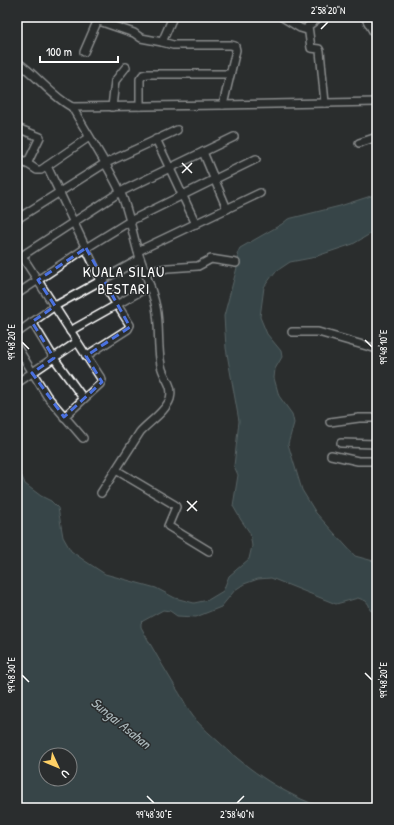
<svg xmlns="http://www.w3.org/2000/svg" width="394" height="825" viewBox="0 0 394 825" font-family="'Patrick Hand',sans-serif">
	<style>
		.water { fill: #466469; stroke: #90a2a5; fill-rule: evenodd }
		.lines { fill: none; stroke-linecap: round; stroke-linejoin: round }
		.minor-casing { stroke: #fff; stroke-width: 10 }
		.minor { stroke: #2a2d2e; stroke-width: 7 }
		.marked { fill: none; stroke: #4a71e0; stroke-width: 3; stroke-dasharray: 8 5; stroke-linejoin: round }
		.ticks { fill: none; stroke: #fff; stroke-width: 1.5 }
		.labels { text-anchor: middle; stroke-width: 3; stroke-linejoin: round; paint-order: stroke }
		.water-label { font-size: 14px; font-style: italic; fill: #acb9bc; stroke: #2a2d2e }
		.quarter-label { font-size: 15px; letter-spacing: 1px; fill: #fff; stroke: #2a2d2e }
		.neatline { fill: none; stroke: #fff; stroke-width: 1.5 }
		.ticks-label { font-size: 10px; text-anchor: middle; fill: #fff }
	</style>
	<rect width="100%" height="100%" fill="#2a2d2e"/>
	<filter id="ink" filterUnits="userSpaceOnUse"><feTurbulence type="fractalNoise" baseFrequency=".025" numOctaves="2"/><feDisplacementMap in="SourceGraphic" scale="8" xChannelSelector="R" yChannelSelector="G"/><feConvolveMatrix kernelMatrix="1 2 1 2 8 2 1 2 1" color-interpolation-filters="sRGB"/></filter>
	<g filter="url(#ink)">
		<path class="water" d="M 377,194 L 377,230 L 353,244 L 311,258 L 290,262 L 275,272 L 264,287 L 260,317 L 267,334 L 281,351 L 282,357 L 275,369 L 274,378 L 279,396 L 292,414 L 293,418 L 294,423 L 288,444 L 302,490 L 316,513 L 355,556 L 377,562 L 377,611 L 374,612 L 370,610 L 369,605 L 366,601 L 358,598 L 336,604 L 271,578 L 258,579 L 244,584 L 235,590 L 221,607 L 196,617 L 177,616 L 170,611 L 163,610 L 143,621 L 141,623 L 141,627 C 152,648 164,668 176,688 C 181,695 185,704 190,712 C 197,723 209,733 219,742 C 251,772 283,794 324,808 L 17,808 L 17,460 L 19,469 L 25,484 L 41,496 L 51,501 L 58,508 L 63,537 L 71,551 L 85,561 L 105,574 L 156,588 L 175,598 L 194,603 L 208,600 L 223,591 L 229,576 L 249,559 L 252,546 L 250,533 L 241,520 L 233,506 L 238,475 L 234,466 L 239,421 L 226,348 L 224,316 L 239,260 L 237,254 L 240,248 L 282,224 L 288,219 L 340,206 ZM 46,755 L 70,755 L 70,779 L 46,779 Z"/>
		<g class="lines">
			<defs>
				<g id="minor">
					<path d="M 173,17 L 162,42 L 173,45 L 231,45 L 235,46 L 236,50 L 223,105"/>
					<path d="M 282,17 L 300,28 L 307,30"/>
					<path d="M 320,17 L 308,26 L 311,48 L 319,49 L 320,51 L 325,103"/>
					<path d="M 365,17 L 377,38"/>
					<path d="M 84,52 L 97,22 L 99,21 L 134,33 L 141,38 L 162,42"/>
					<path d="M 17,62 C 37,75 51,96 72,107 L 223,105 L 377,102"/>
					<path d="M 140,106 L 140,79 L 143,75 L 147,74 L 230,74"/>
					<path d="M 72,107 C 88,135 106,162 120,191 C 129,211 132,232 138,252 C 144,271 152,288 156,307 C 160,326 157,346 161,365 C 163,378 174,384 170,399 C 166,411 149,422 140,432 L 101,493"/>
					<path d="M 112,107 L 115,81 L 126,67"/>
					<path d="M 17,128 L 40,137 L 27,164"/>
					<path d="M 156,139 L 196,224"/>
					<path d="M 359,143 L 374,138 L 377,135"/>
					<path d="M 203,152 L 227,209"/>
					<path d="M 17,157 L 37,170 L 41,170 L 89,137"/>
					<path d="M 47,166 L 101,280 L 130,325 L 128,329 L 86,356"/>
					<path d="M 17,219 L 104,164 L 177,130"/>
					<path d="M 138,251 L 260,193"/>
					<path d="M 22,256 L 102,380 L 100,384 L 64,417"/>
					<path d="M 17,259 L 120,192 L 234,137"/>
					<path d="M 145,272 L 168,268 L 198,266 L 211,259 L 236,263"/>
					<path d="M 17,294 L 86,248 L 130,221 L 256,159"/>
					<path d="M 32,322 L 54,358 L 83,398"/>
					<path d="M 70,331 L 150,286"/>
					<path d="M 292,332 L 318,332 L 377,349"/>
					<path d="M 17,333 L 55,306 L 140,259"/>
					<path d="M 17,347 L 47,396 L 83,438"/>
					<path d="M 17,383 L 77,342"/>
					<path d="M 330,422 L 359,418 L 377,418"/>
					<path d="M 341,443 L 377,444"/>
					<path d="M 331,455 L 358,461 L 377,461"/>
					<path d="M 116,470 L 175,505 L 176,507 L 168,526 L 209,551"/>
				</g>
			</defs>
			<use href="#minor" class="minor-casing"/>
			<use href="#minor" class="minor"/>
		</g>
	</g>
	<path d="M0 0H394V825H0ZM 86,248 L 130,327 L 86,356 L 102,382 L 64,417 L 32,373 L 54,358 L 32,322 L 55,306 L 38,280 Z" fill="#2a2d2e" fill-opacity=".55" fill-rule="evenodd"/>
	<path class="marked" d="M 86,248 L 130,327 L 86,356 L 102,382 L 64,417 L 32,373 L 54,358 L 32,322 L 55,306 L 38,280 Z"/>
	<path class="ticks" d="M 321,29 L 328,22M 182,163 L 192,173M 182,173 L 192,163M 365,340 L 372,347M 22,342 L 29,349M 187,501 L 197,511M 187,511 L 197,501M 365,673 L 372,680M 22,675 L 29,682M 147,796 L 154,803M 237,803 L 244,796"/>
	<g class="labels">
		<g class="water-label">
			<text transform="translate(121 723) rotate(39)" y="5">Sungai Asahan</text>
		</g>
		<g class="quarter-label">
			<text x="124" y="277">KUALA SILAU<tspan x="124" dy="17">BESTARI</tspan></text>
		</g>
	</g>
	<rect width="394" height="825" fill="none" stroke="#2a2d2e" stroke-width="44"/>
	<g transform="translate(58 767) rotate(134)"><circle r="19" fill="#2a2d2e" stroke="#7f8182"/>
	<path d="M0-3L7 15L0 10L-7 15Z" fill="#ffd166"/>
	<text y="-6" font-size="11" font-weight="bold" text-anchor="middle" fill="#ffffff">U</text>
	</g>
	<path d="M40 56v6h78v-6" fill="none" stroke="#ffffff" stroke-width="2"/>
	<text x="46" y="56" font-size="12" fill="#ffffff" stroke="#2a2d2e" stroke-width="3" paint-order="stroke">100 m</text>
	<rect x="22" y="22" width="350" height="781" class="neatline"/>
	<g class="ticks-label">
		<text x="328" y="14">2°58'20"N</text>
		<text transform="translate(11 342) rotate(-90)" y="4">99°48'20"E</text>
		<text transform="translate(383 347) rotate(-90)" y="4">99°48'10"E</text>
		<text transform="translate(11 675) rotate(-90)" y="4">99°48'30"E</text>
		<text transform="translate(383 680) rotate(-90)" y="4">99°48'20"E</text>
		<text x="154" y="818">99°48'30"E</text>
		<text x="237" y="818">2°58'40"N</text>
	</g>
</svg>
